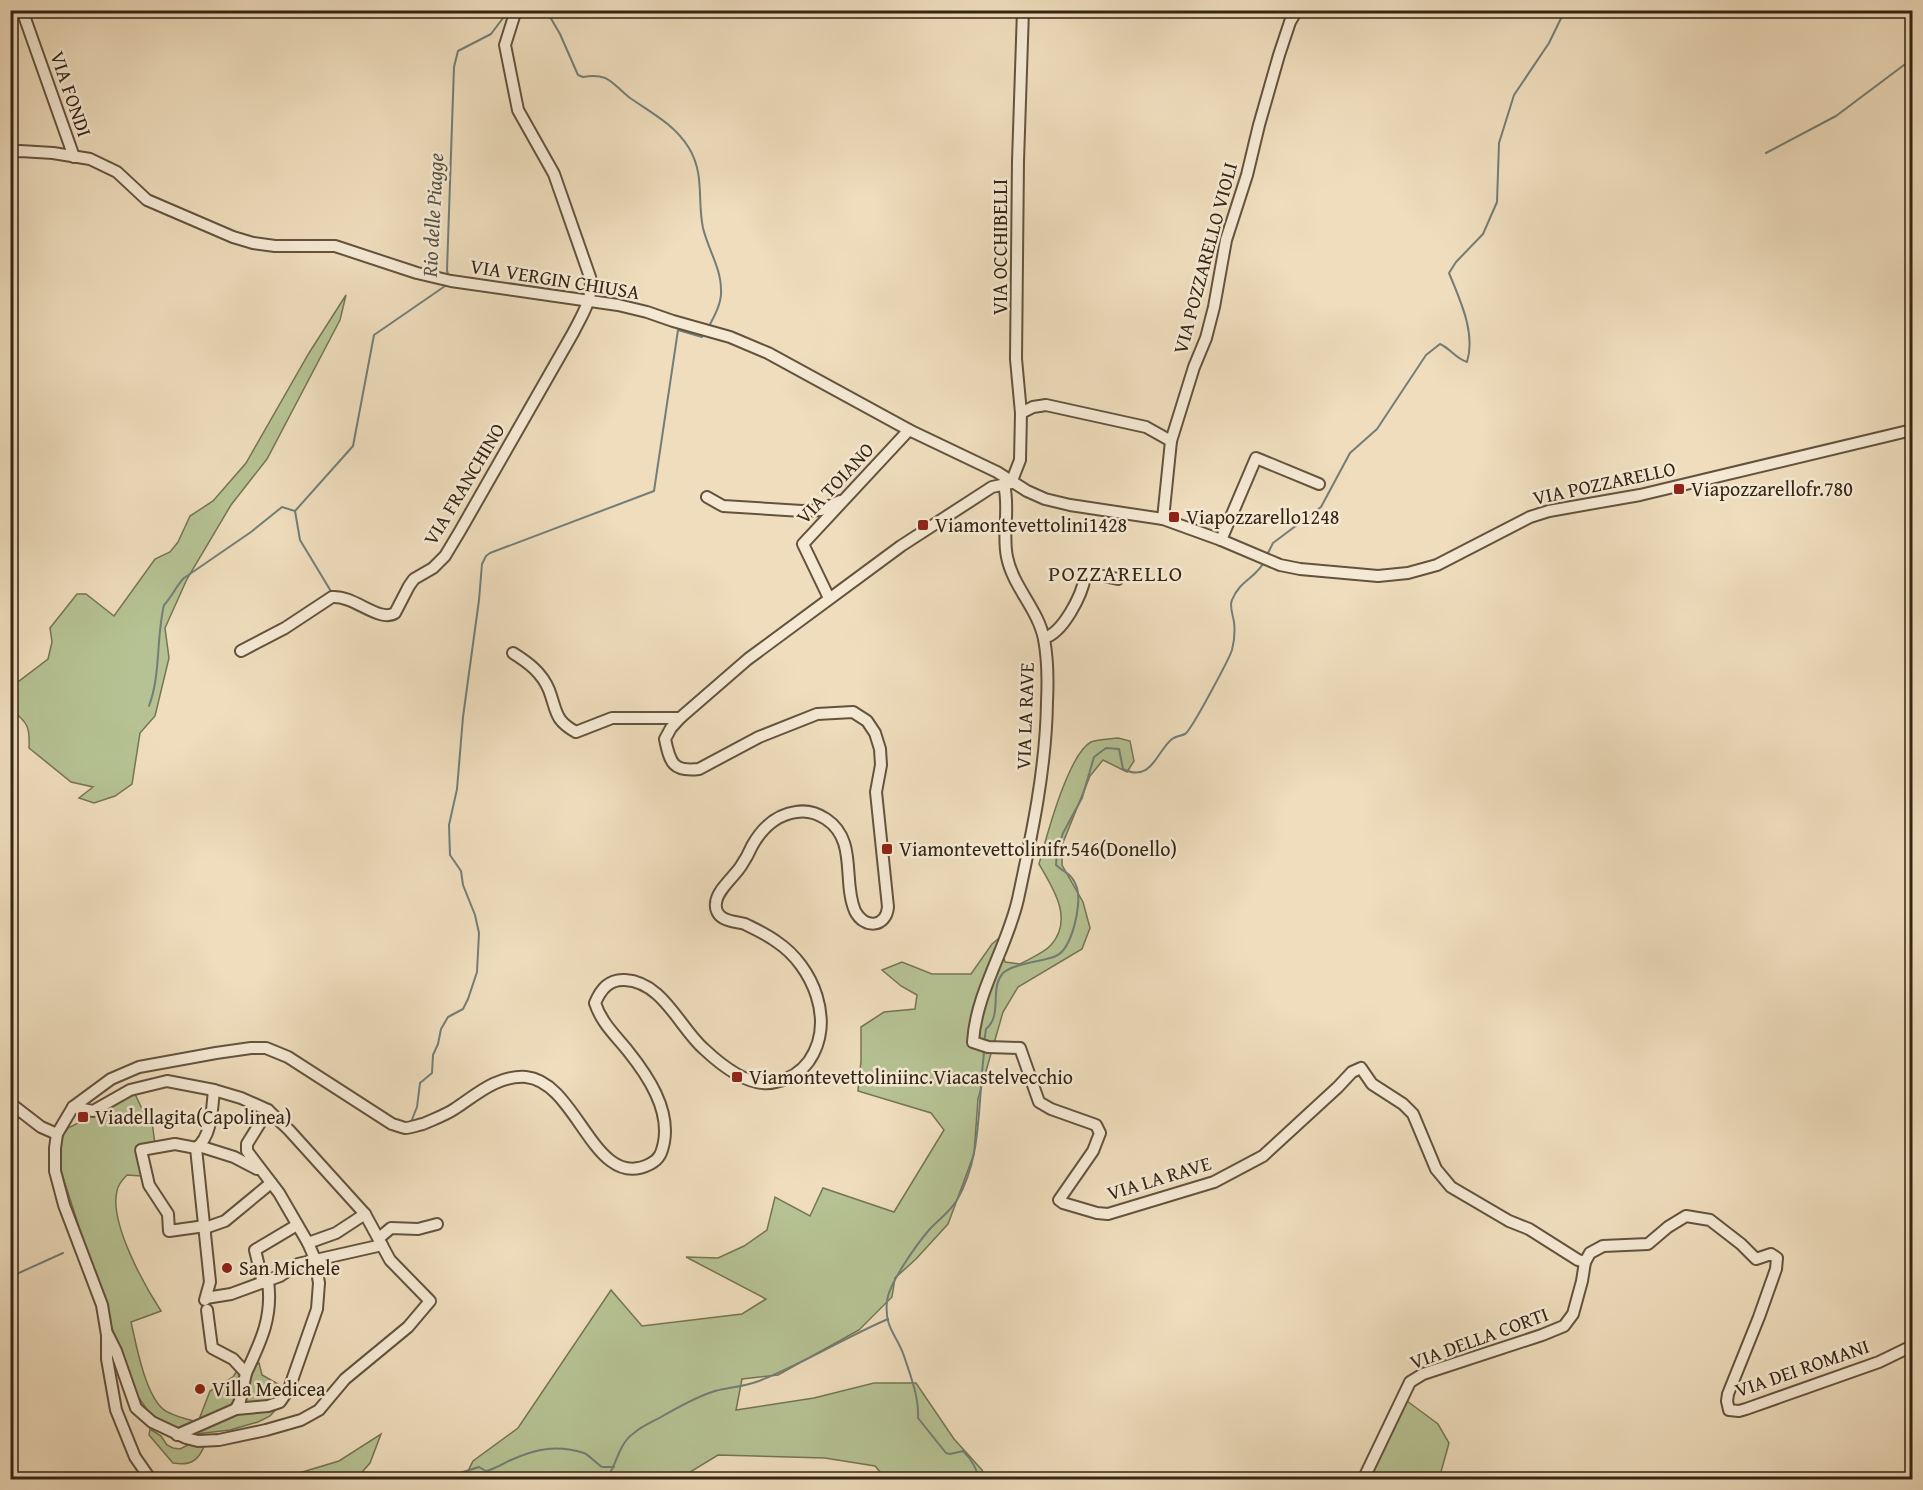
<svg xmlns="http://www.w3.org/2000/svg" width="1923" height="1490" viewBox="0 0 1923 1490" font-family="'Gentium Book Plus',serif">
	<style>
		.green { fill: #b6c293; stroke: #757453; stroke-width: 1.5 }
		.lines { fill: none; stroke-linecap: round; stroke-linejoin: round }
		.stream { stroke: #727e77; stroke-width: 2 }
		.minor-casing { stroke: #63533e; stroke-width: 14 }
		.minor { stroke: #f5e9d4; stroke-width: 10 }
		.poi-dot { fill: #8f2418; stroke: #f5e9d4; stroke-width: 2 }
		.labels { text-anchor: middle; stroke-width: 5; stroke-linejoin: round; paint-order: stroke }
		.street-label { font-size: 20px; fill: #342513; stroke: #f5e9d4 }
		.poi-label { font-size: 20px; fill: #342513; stroke: #f5e9d4; text-anchor: start }
		.water-label { font-size: 21px; font-style: italic; fill: #535245; stroke: #f5e9d4 }
		.quarter-label { font-size: 22px; letter-spacing: 1.5px; fill: #342513; stroke: #f5e9d4 }
	</style>
	<rect width="100%" height="100%" fill="#efddbd"/>
	<filter id="stains"><feTurbulence type="fractalNoise" baseFrequency=".00333" numOctaves="4"/><feColorMatrix values="0 0 0 0 .2 0 0 0 0 .09 0 0 0 0 .02 0 0 0 .5 -.17"/></filter>
	<radialGradient id="worn" r=".72"><stop offset=".6" stop-color="#630" stop-opacity="0"/><stop offset="1" stop-color="#630" stop-opacity=".3"/></radialGradient>
	<g class="green">
		<path d="M 346,295 L 340,320 L 267,459 L 231,505 L 187,579 L 165,628 L 169,658 L 155,716 L 140,733 L 132,784 L 115,796 L 94,803 L 79,798 L 93,787 L 71,782 L 29,748 C 30,727 28,723 12,710 L 14,685 L 48,659 L 52,642 L 50,628 L 77,594 L 86,594 L 114,616 L 155,559 L 170,552 L 178,542 L 190,516 L 213,501 L 246,463 L 309,353 Z"/>
		<path d="M 1118,738 L 1130,741 L 1134,761 L 1127,772 L 1103,760 L 1090,776 L 1062,845 L 1062,865 L 1083,902 L 1090,928 L 1082,949 L 1018,987 L 1003,1012 L 978,1099 L 974,1154 L 948,1224 L 916,1259 L 895,1278 L 892,1297 L 859,1330 L 778,1375 L 742,1379 L 736,1410 L 814,1398 L 874,1383 L 916,1383 L 954,1439 L 982,1470 L 986,1479 L 886,1479 L 875,1466 L 825,1458 L 718,1455 L 690,1472 L 683,1479 L 472,1480 L 467,1473 L 473,1461 L 518,1428 L 611,1290 L 642,1326 L 742,1314 L 766,1299 L 686,1257 L 718,1258 L 744,1246 L 767,1230 L 775,1197 L 810,1216 L 823,1188 L 894,1212 L 944,1130 L 931,1113 L 858,1091 L 861,1061 L 861,1027 L 884,1012 L 915,1009 L 917,995 L 901,986 L 882,970 L 902,962 L 932,974 L 971,974 L 992,944 L 998,939 L 1005,962 L 1020,964 C 1029,959 1044,953 1051,945 C 1074,919 1053,888 1039,864 C 1046,839 1068,754 1091,742 C 1098,739 1110,739 1118,738 Z"/>
		<path d="M 135,1094 L 144,1113 L 152,1122 L 155,1144 L 138,1148 L 141,1176 L 127,1175 C 123,1179 118,1185 117,1191 C 109,1222 144,1285 161,1311 L 131,1322 C 136,1344 145,1394 163,1409 C 171,1416 187,1419 198,1422 L 210,1391 L 233,1377 L 240,1366 L 251,1369 L 259,1363 L 262,1375 L 292,1392 L 270,1416 L 258,1422 L 230,1430 L 196,1434 L 172,1426 L 151,1415 L 136,1394 L 117,1344 L 59,1165 L 59,1141 L 68,1128 Z"/>
		<path d="M 1407,1401 L 1438,1424 L 1449,1443 L 1439,1479 L 1366,1480 Z"/>
		<path d="M 150,1429 L 161,1436 L 167,1445 L 173,1448 L 180,1449 L 188,1445 L 205,1444 C 199,1461 190,1466 173,1463 L 149,1435 Z"/>
		<path d="M 381,1434 L 370,1463 L 356,1479 L 279,1479 L 339,1461 Z"/>
	</g>
	<g class="lines">
		<g class="stream">
			<path d="M 546,10 L 560,34 L 578,75 L 583,77 C 609,72 612,84 630,98 C 652,113 675,125 689,148 C 705,175 697,200 703,228 C 708,249 721,268 721,290 C 722,303 714,317 708,328"/>
			<path d="M 1766,153 L 1836,116 L 1912,59"/>
			<path d="M 448,275 L 447,270 L 454,67 L 458,51 L 491,34 L 509,10"/>
			<path d="M 295,511 L 353,446 L 374,335 L 448,284"/>
			<path d="M 295,511 L 300,540 L 332,593"/>
			<path d="M 1266,557 L 1273,543 L 1321,507 L 1350,453 L 1377,429 L 1426,355 L 1440,344 C 1451,349 1455,358 1467,362 C 1476,333 1460,300 1449,273 L 1456,262 L 1483,234 L 1497,202 L 1499,143 L 1514,95 L 1549,43 L 1565,10"/>
			<path d="M 149,706 C 161,674 156,638 164,605 C 172,597 176,586 184,578 L 251,532 L 282,507 L 295,511"/>
			<path d="M 984,1043 L 986,1029 C 1003,1015 989,989 1003,973 C 1014,963 1042,962 1056,956 C 1072,949 1082,904 1077,888 C 1072,873 1066,874 1056,865 L 1057,851 L 1063,833 L 1082,798 L 1094,757 L 1106,748 L 1119,749 L 1123,769 C 1152,783 1156,752 1172,739 C 1176,736 1181,736 1185,734 C 1191,731 1229,659 1232,650 C 1234,642 1235,630 1234,622 C 1233,615 1229,606 1232,600 C 1240,580 1256,578 1264,562"/>
			<path d="M 411,1122 L 417,1107 L 420,1083 L 432,1073 L 433,1055 L 438,1044 L 441,1029 L 448,1017 L 463,1009 L 468,999 L 477,972 L 479,933 L 475,915 L 463,885 L 461,871 L 450,855 L 449,825 L 457,789 L 463,717 L 479,600 L 482,564 L 486,556 L 490,553 L 654,491 L 678,330 L 702,337 L 705,333"/>
			<path d="M 10,1277 L 63,1253"/>
			<path d="M 10,1467 L 22,1480"/>
			<path d="M 445,1480 L 450,1476 L 479,1467 L 486,1471 C 496,1469 502,1464 511,1460 C 538,1448 557,1445 584,1453 C 589,1455 597,1464 602,1467 L 614,1467"/>
			<path d="M 606,1480 C 617,1465 618,1444 634,1433 C 642,1426 652,1422 661,1417 C 679,1407 695,1397 715,1391 C 731,1387 743,1387 759,1381 C 804,1363 844,1338 888,1319"/>
			<path d="M 980,1480 C 976,1469 972,1459 963,1451 L 950,1454 L 946,1453 L 918,1418 C 919,1397 911,1377 904,1356 C 897,1335 884,1328 887,1301 C 889,1283 917,1244 929,1230 C 938,1220 949,1213 957,1200 C 979,1162 978,1118 982,1076 C 982,1067 984,1058 984,1049"/>
		</g>
		<defs>
			<g id="minor">
				<path d="M 22,10 L 74,157"/>
				<path d="M 10,153 L 20,151 L 53,153 L 90,159 L 117,172 L 147,200 L 233,237 L 253,243 L 275,246 L 335,246 L 417,273 L 451,281 L 618,305 L 647,312 L 673,321 L 730,337 L 768,353 L 909,430 L 997,472 L 1027,491 L 1045,499 L 1070,505 L 1163,519 L 1221,540 L 1280,565 L 1300,569 L 1378,576 L 1408,573 L 1437,565 L 1530,517 L 1549,511 L 1640,495 L 1912,430"/>
				<path d="M 1021,413 L 1033,407 L 1046,405 L 1146,427 L 1171,441"/>
				<path d="M 1011,483 L 1020,460 L 1021,413 L 1016,359 L 1018,161 L 1023,10"/>
				<path d="M 1004,485 C 1010,508 1002,533 1007,557 C 1013,587 1038,609 1044,639 C 1048,660 1048,681 1047,702 C 1046,769 1032,834 1018,899 C 1007,948 976,992 973,1042 L 988,1047 L 1020,1048 L 1039,1102 L 1051,1109 L 1096,1125 L 1100,1133 L 1093,1151 L 1059,1200 L 1063,1203 L 1097,1213 L 1108,1214 L 1214,1182 L 1263,1156 L 1338,1087 L 1352,1072 L 1361,1068 L 1372,1084 L 1403,1104 L 1413,1114 L 1436,1169 L 1451,1187 L 1509,1221 L 1529,1229 L 1578,1260 L 1585,1262"/>
				<path d="M 707,497 L 723,506 L 802,511 L 821,510 L 840,501"/>
				<path d="M 1163,519 L 1171,441 L 1194,367 L 1206,338 L 1214,307 L 1226,240 L 1247,175 L 1259,125 L 1279,55 L 1290,22 L 1297,10"/>
				<path d="M 1221,540 L 1256,458 L 1319,484"/>
				<path d="M 829,598 L 803,544 L 909,430"/>
				<path d="M 1044,638 C 1063,633 1082,595 1085,577 L 1093,574 L 1118,579"/>
				<path d="M 241,651 L 285,628 L 332,597 C 354,595 379,623 395,613 L 409,586 L 414,579 L 433,568 L 445,556 L 460,531 L 573,333 C 582,315 594,298 590,277 L 554,174 L 518,110 L 505,45 L 516,10"/>
				<path d="M 513,653 C 529,663 542,673 549,690 C 557,711 554,720 576,732 L 612,718 L 680,718"/>
				<path d="M 10,1103 L 41,1127 L 57,1134"/>
				<path d="M 73,1107 L 93,1111 L 130,1090 L 167,1081 L 214,1090 L 241,1098 L 268,1110 L 289,1130 L 365,1214 L 390,1260 L 430,1301 L 408,1327 L 345,1379 L 319,1410 L 301,1420 L 266,1430 L 219,1440 L 198,1441 L 186,1438 L 152,1422 L 136,1408 L 116,1351 L 108,1335"/>
				<path d="M 199,1146 L 234,1157 L 257,1169"/>
				<path d="M 196,1148 L 175,1144 L 141,1150 L 149,1185 L 168,1214 L 169,1231 L 205,1226"/>
				<path d="M 205,1228 L 225,1221 L 271,1183"/>
				<path d="M 379,1238 L 391,1228 L 418,1229 L 437,1224"/>
				<path d="M 308,1243 L 336,1233 L 365,1214"/>
				<path d="M 263,1283 L 255,1250 L 297,1225"/>
				<path d="M 206,1298 L 231,1294 L 280,1276 L 298,1264 L 382,1245"/>
				<path d="M 205,1300 L 210,1282 L 196,1148 C 212,1137 212,1108 214,1090"/>
				<path d="M 207,1310 L 212,1348 L 233,1359 L 246,1373 L 240,1401 L 236,1409"/>
				<path d="M 246,1373 C 261,1341 273,1317 268,1281"/>
				<path d="M 177,1435 L 236,1409 L 268,1406 L 280,1402 L 289,1389 L 317,1309 L 319,1283 L 315,1259 L 308,1243 L 279,1193 L 247,1151 L 247,1144 L 268,1110"/>
				<path d="M 151,1480 L 135,1457 L 116,1410 L 107,1359 L 107,1335 L 102,1305 L 64,1205 L 55,1171 L 55,1148 L 57,1134 L 73,1107 L 111,1079 L 139,1067 L 216,1053 L 251,1048 L 266,1048 L 288,1057 L 392,1124 C 396,1125 401,1127 405,1128 C 411,1128 417,1125 423,1124 C 434,1119 446,1115 456,1108 C 477,1094 498,1075 526,1077 C 578,1082 594,1193 650,1164 C 660,1159 662,1152 664,1142 C 670,1109 648,1076 628,1051 C 615,1035 601,1022 595,1003 C 601,989 609,979 625,980 C 663,982 679,1027 704,1049 C 721,1065 751,1089 776,1082 C 789,1079 801,1072 809,1061 C 836,1022 813,966 777,942 C 768,935 755,929 745,924 C 738,922 730,922 723,918 C 718,915 715,909 716,903 C 717,890 734,877 741,866 C 745,860 749,853 752,846 C 762,828 775,815 796,812 C 807,810 817,813 826,819 C 858,840 842,881 855,911 C 864,929 886,928 888,907 L 876,792 L 881,765 L 880,749 L 875,733 L 867,721 L 853,712 L 817,714 L 759,737 L 699,769 C 673,772 670,763 665,739 L 671,728 L 680,718 L 748,659 L 901,546 L 992,487 L 1011,483"/>
				<path d="M 1363,1480 L 1410,1382 L 1423,1374 L 1542,1335 L 1564,1326 L 1573,1314 L 1582,1281 L 1585,1262 L 1590,1253 L 1603,1246 L 1648,1244 L 1668,1227 L 1686,1216 L 1710,1220 L 1741,1244 L 1756,1259 L 1771,1254 L 1777,1258 L 1776,1269 L 1759,1317 L 1728,1394 L 1727,1401 L 1729,1410 L 1739,1411 L 1746,1409 L 1879,1362 L 1912,1346"/>
			</g>
		</defs>
		<use href="#minor" class="minor-casing"/>
		<use href="#minor" class="minor"/>
	</g>
	<g class="poi-dot">
		<rect x="1673" y="483" width="12" height="12" rx="3"/>
		<rect x="1168" y="511" width="12" height="12" rx="3"/>
		<rect x="917" y="519" width="12" height="12" rx="3"/>
		<rect x="881" y="843" width="12" height="12" rx="3"/>
		<rect x="731" y="1071" width="12" height="12" rx="3"/>
		<rect x="77" y="1111" width="12" height="12" rx="3"/>
		<circle cx="227" cy="1268" r="6"/>
		<circle cx="200" cy="1389" r="6"/>
	</g>
	<g class="labels">
		<g class="street-label">
			<text transform="translate(71 94) rotate(71)" y="7">VIA FONDI</text>
			<text transform="translate(1000 247) rotate(-90)" y="7">VIA OCCHIBELLI</text>
			<text transform="translate(1205 258) rotate(-75)" y="7">VIA POZZARELLO VIOLI</text>
			<text transform="translate(555 279) rotate(9)" y="7">VIA VERGIN CHIUSA</text>
			<text transform="translate(835 483) rotate(-47)" y="7">VIA TOIANO</text>
			<text transform="translate(1604 483) rotate(-12)" y="7">VIA POZZARELLO</text>
			<text transform="translate(464 484) rotate(-59)" y="7">VIA FRANCHINO</text>
			<text transform="translate(1025 716) rotate(-88)" y="7">VIA LA RAVE</text>
			<text transform="translate(1159 1178) rotate(-17)" y="7">VIA LA RAVE</text>
			<text transform="translate(1479 1338) rotate(-20)" y="7">VIA DELLA CORTI</text>
			<text transform="translate(1802 1368) rotate(-19)" y="7">VIA DEI ROMANI</text>
		</g>
		<g class="poi-label">
			<text x="1691" y="496">Viapozzarellofr.780</text>
			<text x="1186" y="524">Viapozzarello1248</text>
			<text x="935" y="532">Viamontevettolini1428</text>
			<text x="899" y="856">Viamontevettolinifr.546(Donello)</text>
			<text x="749" y="1084">Viamontevettoliniinc.Viacastelvecchio</text>
			<text x="95" y="1124">Viadellagita(Capolinea)</text>
			<text x="239" y="1275">San Michele</text>
			<text x="212" y="1396">Villa Medicea</text>
		</g>
		<g class="water-label">
			<text transform="translate(433 215) rotate(-87)" y="7">Rio delle Piagge</text>
		</g>
		<g class="quarter-label">
			<text x="1116" y="581">POZZARELLO</text>
		</g>
	</g>
	<rect width="1923" height="1490" fill="none" stroke="#efddbd" stroke-width="36"/>
	<rect x="12" y="12" width="1899" height="1466" fill="none" stroke="#342513" stroke-width="3"/>
	<rect x="18" y="18" width="1887" height="1454" fill="none" stroke="#342513" stroke-width="1.5"/>
	<rect width="100%" height="100%" filter="url(#stains)"/>
	<rect width="100%" height="100%" fill="url(#worn)"/>
</svg>
